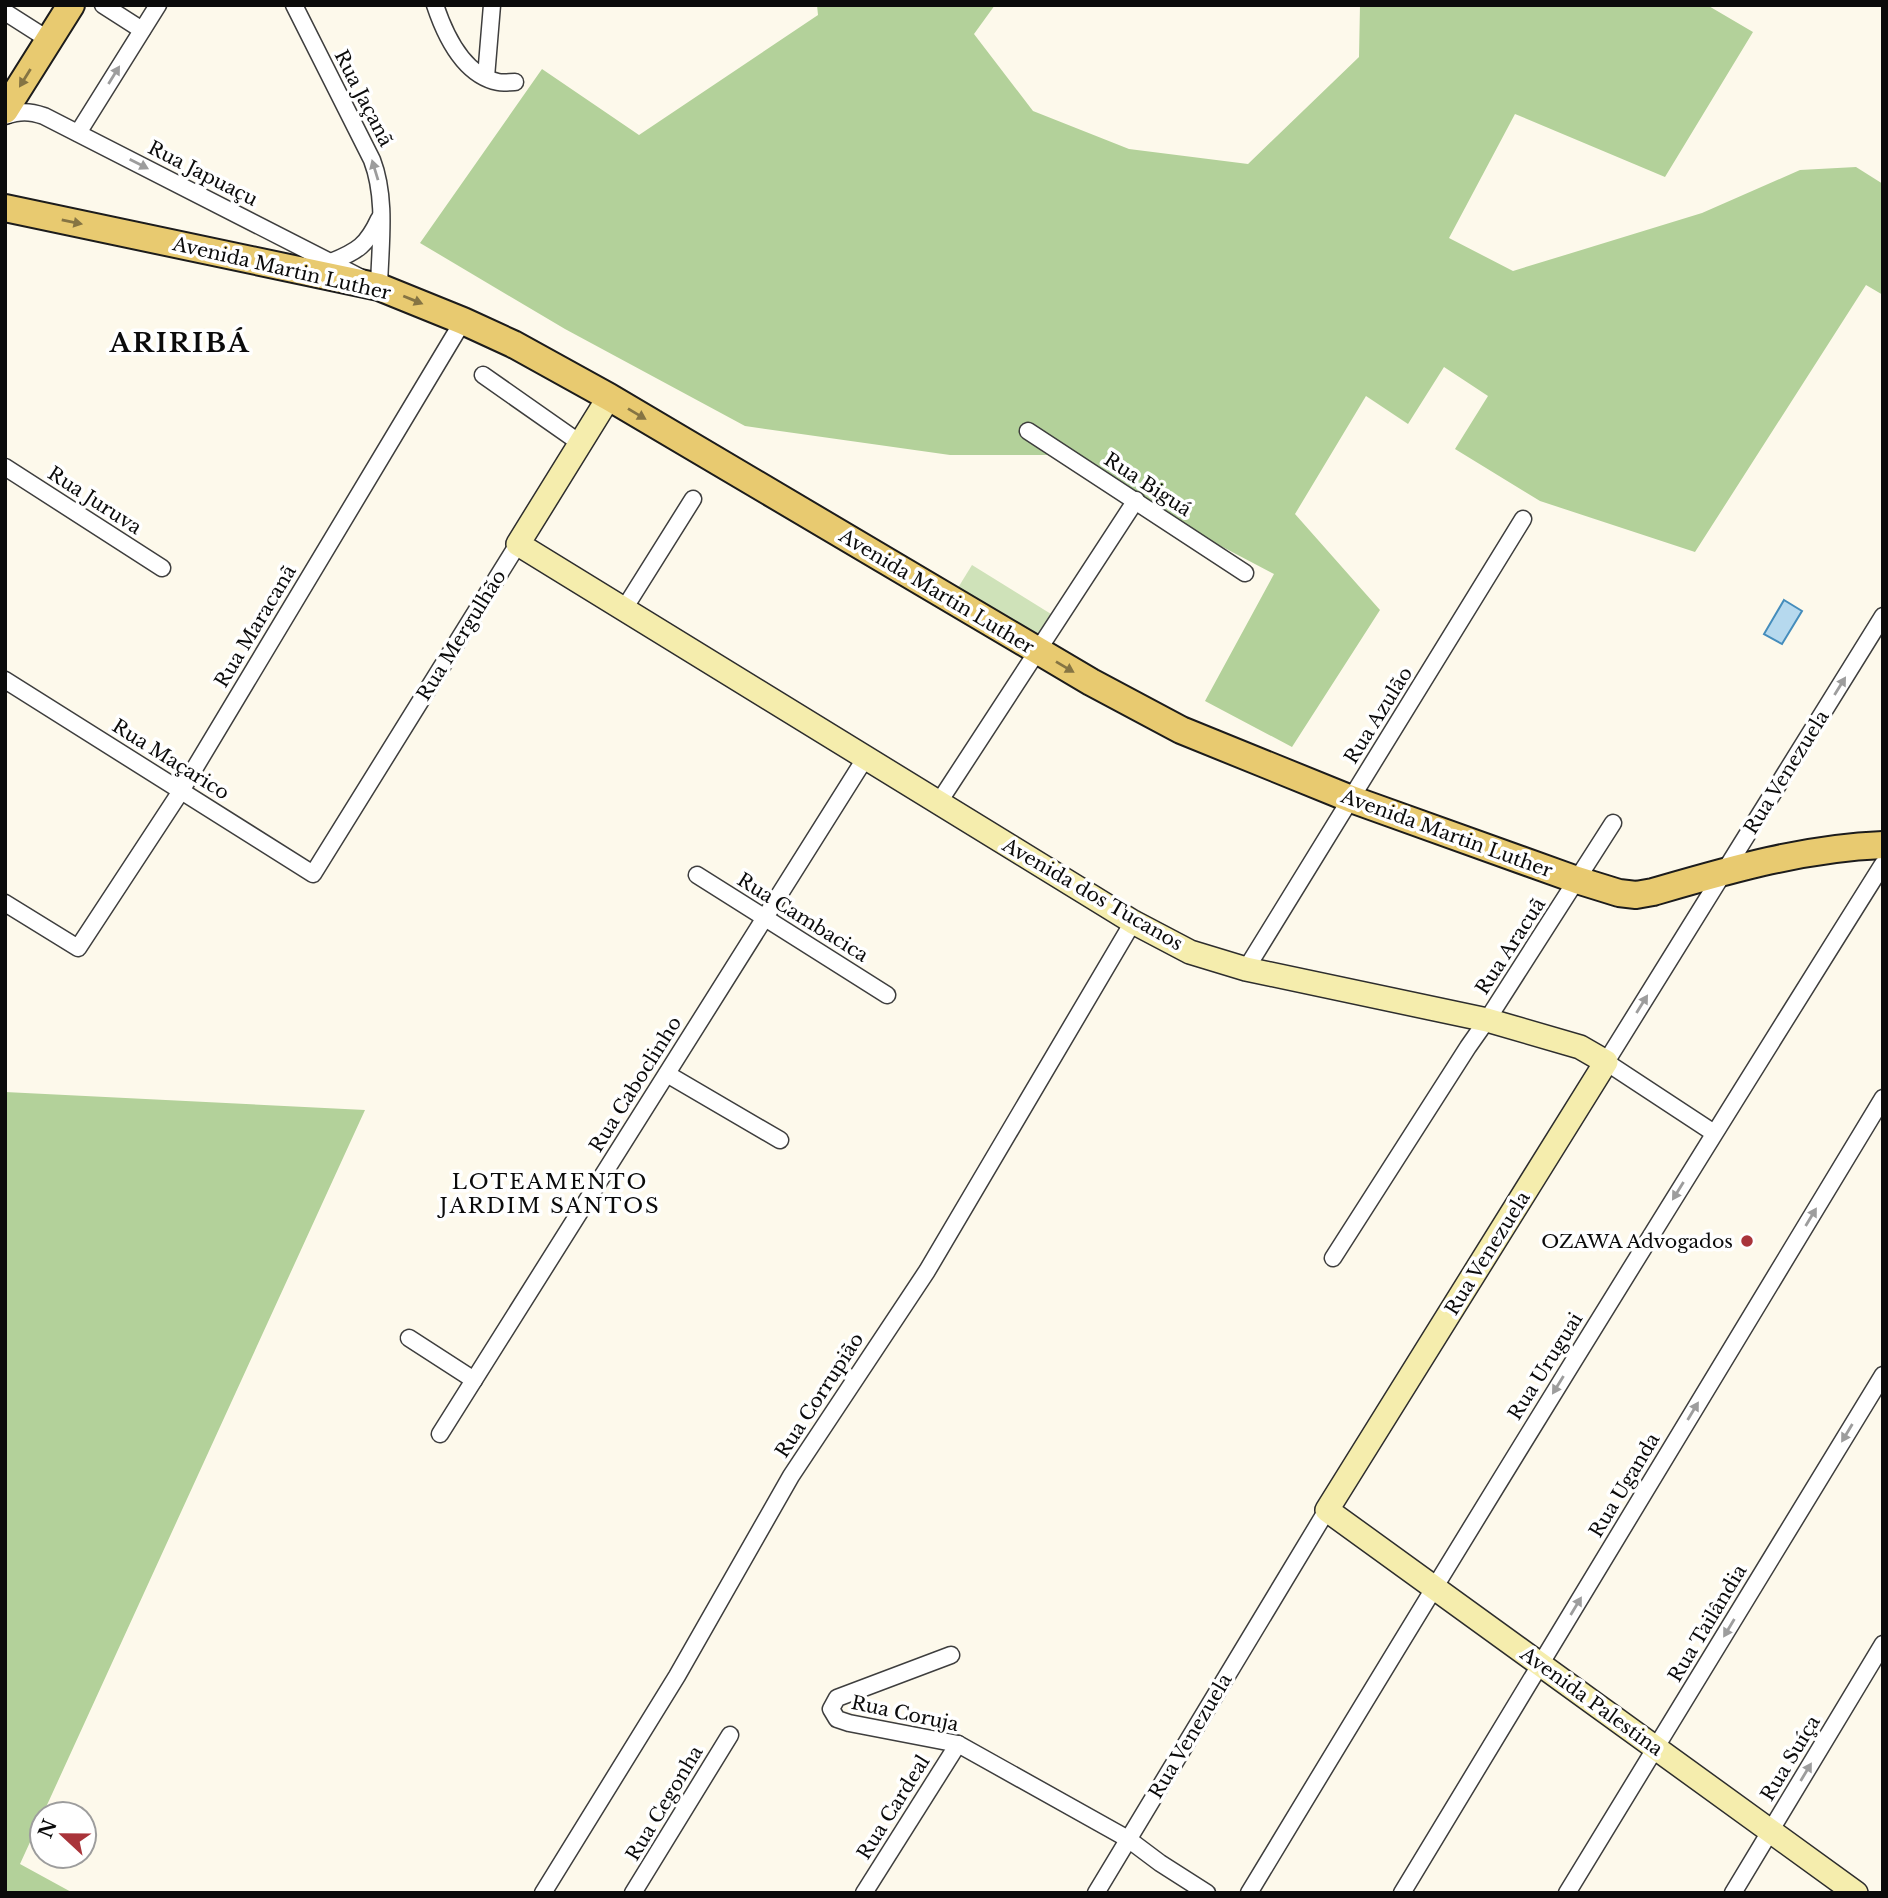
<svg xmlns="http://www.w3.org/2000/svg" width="1888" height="1898" viewBox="0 0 1888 1898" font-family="'Libre Baskerville',serif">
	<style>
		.green { fill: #cfe2b9 }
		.forest { fill: #b3d19a }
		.water { fill: #b6d9ee; stroke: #458dbc; stroke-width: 2 }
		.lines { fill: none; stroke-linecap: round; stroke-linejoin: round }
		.street-casing { stroke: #3e3e3e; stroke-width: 19 }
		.secondary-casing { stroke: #2d2d2d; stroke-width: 26 }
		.primary-casing { stroke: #1c1c1c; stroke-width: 30 }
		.street { stroke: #fff; stroke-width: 16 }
		.secondary { stroke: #f5edad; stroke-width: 23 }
		.primary { stroke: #e8ca70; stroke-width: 26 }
		.oneway { fill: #9d9d9d }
		.oneway2 { fill: #857443 }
		.poi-dot { fill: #a9343a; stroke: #fff; stroke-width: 2.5 }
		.labels { text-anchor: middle; stroke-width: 7; stroke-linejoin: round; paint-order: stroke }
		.street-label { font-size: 19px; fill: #0b0b0b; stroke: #fff }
		.poi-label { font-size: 19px; fill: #0b0b0b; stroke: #fff; text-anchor: end }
		.neighbourhood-label { font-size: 21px; letter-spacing: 2px; fill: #0b0b0b; stroke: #fff }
		.district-label { font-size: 26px; font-weight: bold; letter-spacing: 2px; fill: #0b0b0b; stroke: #fff }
	</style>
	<rect width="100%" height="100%" fill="#fdf9eb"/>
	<path class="green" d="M 972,565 L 1051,614 L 1035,640 L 956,591 Z"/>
	<g class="forest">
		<path d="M 817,5 L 995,5 L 974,34 L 1033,111 L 1129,149 L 1248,164 L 1359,57 L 1360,5 L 1707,5 L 1753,32 L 1665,177 L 1515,114 L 1449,238 L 1513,271 L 1702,213 L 1800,170 L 1856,167 L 1883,184 L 1883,295 L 1866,285 L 1695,552 L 1540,501 L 1455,449 L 1488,396 L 1444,367 L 1408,424 L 1366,396 L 1295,514 L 1380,610 L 1292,747 L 1205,701 L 1274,574 L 1048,455 L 950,455 L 745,426 L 565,329 L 420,243 L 542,69 L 639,135 L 818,15 Z"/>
		<path d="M 5,1092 L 365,1110 L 20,1864 L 73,1893 L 5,1893 Z"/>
	</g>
	<path class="water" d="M 1784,600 L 1802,611 L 1782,644 L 1764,634 Z"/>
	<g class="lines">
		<defs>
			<g id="street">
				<path d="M 103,5 L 142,30"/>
				<path d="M 435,5 C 445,35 463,75 498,82 C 503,83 510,82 515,82"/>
				<path d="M 5,12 L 49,40"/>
				<path d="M 486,77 L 492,5"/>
				<path d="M 5,116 C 20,111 29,111 44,116 L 379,287 C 380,245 387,199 372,160 L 294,5"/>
				<path d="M 78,133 L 158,5"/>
				<path d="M 331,262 C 358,251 367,245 379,219"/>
				<path d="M 483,375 L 580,443"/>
				<path d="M 1028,431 L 1245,573"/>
				<path d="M 5,467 L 162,568"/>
				<path d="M 624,609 L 693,499"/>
				<path d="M 5,680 L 313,874 L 518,544"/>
				<path d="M 939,802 L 1136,500"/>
				<path d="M 697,875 L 887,995"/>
				<path d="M 5,903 L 78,948 L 181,791 L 463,321"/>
				<path d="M 1246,969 L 1523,519"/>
				<path d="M 667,1074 L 780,1140"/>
				<path d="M 1714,1133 L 1606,1062 L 1883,616"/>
				<path d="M 1333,1258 L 1468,1047 L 1487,1020 L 1613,823"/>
				<path d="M 409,1338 L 474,1380"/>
				<path d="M 440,1434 L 866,757"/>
				<path d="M 951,1655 L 837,1698 L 831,1709 L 837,1719 L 849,1723 L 958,1744 L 1128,1839 L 1160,1863 L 1207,1893"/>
				<path d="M 543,1893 L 677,1676 L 791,1476 L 927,1271 L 1133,922"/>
				<path d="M 633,1893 L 730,1735"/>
				<path d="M 864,1893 L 958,1744"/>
				<path d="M 1096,1893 L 1327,1510"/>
				<path d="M 1249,1893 C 1457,1548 1669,1205 1883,864"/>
				<path d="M 1402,1893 L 1883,1098"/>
				<path d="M 1567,1893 L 1883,1375"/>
				<path d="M 1733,1893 L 1883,1644"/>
			</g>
			<path id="secondary" d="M 609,397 L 518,544 L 1133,922 L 1190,952 L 1246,969 L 1487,1020 L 1580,1047 L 1606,1062 L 1327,1510 L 1856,1893"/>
			<g id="primary">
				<path d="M 5,110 L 71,5"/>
				<path d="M 5,208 L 379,287 L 463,321 L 513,344 L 609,397 L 1091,682 L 1181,730 L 1351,799 L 1577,880 L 1619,893 L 1636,895 L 1653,892 C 1729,870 1803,848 1883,845"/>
			</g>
		</defs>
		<use href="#street" class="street-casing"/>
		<use href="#secondary" class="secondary-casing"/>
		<use href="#primary" class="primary-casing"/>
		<use href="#street" class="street"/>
		<use href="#secondary" class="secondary"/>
		<use href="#primary" class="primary"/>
	</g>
	<defs><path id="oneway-solid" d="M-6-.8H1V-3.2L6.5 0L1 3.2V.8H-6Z" transform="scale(1.75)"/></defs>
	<g class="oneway">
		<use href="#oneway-solid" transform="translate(114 75) rotate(-58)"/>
		<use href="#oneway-solid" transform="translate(139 164) rotate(27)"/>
		<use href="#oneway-solid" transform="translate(375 170) rotate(-107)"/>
		<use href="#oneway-solid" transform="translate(1840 686) rotate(-58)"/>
		<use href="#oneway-solid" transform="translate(1642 1004) rotate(-58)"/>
		<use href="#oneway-solid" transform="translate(1678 1191) rotate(122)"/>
		<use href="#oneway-solid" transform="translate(1811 1217) rotate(-59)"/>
		<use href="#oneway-solid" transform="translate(1558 1385) rotate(122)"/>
		<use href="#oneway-solid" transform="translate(1693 1411) rotate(-59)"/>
		<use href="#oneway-solid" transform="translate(1847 1433) rotate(121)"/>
		<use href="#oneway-solid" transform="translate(1576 1606) rotate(-59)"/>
		<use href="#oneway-solid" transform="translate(1729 1628) rotate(121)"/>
		<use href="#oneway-solid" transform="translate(1806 1772) rotate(-59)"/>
	</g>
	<g class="oneway2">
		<use href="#oneway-solid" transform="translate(25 78) rotate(122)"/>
		<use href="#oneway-solid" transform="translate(72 222) rotate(12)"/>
		<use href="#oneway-solid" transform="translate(413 300) rotate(22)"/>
		<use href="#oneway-solid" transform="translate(637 414) rotate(31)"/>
		<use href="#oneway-solid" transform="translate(1065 667) rotate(31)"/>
	</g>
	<circle class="poi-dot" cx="1747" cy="1241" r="7"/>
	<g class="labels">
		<g class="street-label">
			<text transform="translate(364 98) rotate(63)" y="7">Rua Jaçanã</text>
			<text transform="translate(203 173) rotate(27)" y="7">Rua Japuaçu</text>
			<text transform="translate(282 268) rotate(13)" y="7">Avenida Martin Luther</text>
			<text transform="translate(1148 484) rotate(33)" y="7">Rua Biguá</text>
			<text transform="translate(95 500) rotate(33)" y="7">Rua Juruva</text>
			<text transform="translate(937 591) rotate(31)" y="7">Avenida Martin Luther</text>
			<text transform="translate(255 626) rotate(-59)" y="7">Rua Maracanã</text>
			<text transform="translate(461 635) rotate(-58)" y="7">Rua Mergulhão</text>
			<text transform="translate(1378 715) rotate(-58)" y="7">Rua Azulão</text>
			<text transform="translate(171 759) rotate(32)" y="7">Rua Maçarico</text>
			<text transform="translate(1786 772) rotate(-58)" y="7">Rua Venezuela</text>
			<text transform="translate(1447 833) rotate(20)" y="7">Avenida Martin Luther</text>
			<text transform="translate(1093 894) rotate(30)" y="7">Avenida dos Tucanos</text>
			<text transform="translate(803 917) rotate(32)" y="7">Rua Cambacica</text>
			<text transform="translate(1510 946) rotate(-57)" y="7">Rua Aracuã</text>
			<text transform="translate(635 1084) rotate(-58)" y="7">Rua Caboclinho</text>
			<text transform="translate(1487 1253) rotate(-58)" y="7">Rua Venezuela</text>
			<text transform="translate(1545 1366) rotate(-58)" y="7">Rua Uruguai</text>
			<text transform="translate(819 1395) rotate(-57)" y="7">Rua Corrupião</text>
			<text transform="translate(1624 1485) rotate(-59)" y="7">Rua Uganda</text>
			<text transform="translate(1707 1623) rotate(-59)" y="7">Rua Tailândia</text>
			<text transform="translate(1592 1701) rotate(36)" y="7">Avenida Palestina</text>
			<text transform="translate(905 1713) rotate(12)" y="7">Rua Coruja</text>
			<text transform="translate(1190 1736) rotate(-59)" y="7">Rua Venezuela</text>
			<text transform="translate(1790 1758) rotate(-59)" y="7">Rua Suíça</text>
			<text transform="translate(664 1803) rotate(-59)" y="7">Rua Cegonha</text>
			<text transform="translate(893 1807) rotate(-58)" y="7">Rua Cardeal</text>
		</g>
		<g class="poi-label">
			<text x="1733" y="1248">OZAWA Advogados</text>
		</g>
		<g class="neighbourhood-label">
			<text x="550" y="1189">LOTEAMENTO<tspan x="550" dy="24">JARDIM SANTOS</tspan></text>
		</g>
		<g class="district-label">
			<text x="180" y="352">ARIRIBÁ</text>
		</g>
	</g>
	<rect width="1888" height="1898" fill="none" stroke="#0b0b0b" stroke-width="14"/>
	<g transform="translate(63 1835) rotate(292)"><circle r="33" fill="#ffffff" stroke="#9d9d9d" stroke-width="2"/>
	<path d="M0-5L12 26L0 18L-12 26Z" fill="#a9343a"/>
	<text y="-10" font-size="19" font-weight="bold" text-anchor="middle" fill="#0b0b0b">N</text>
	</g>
</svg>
